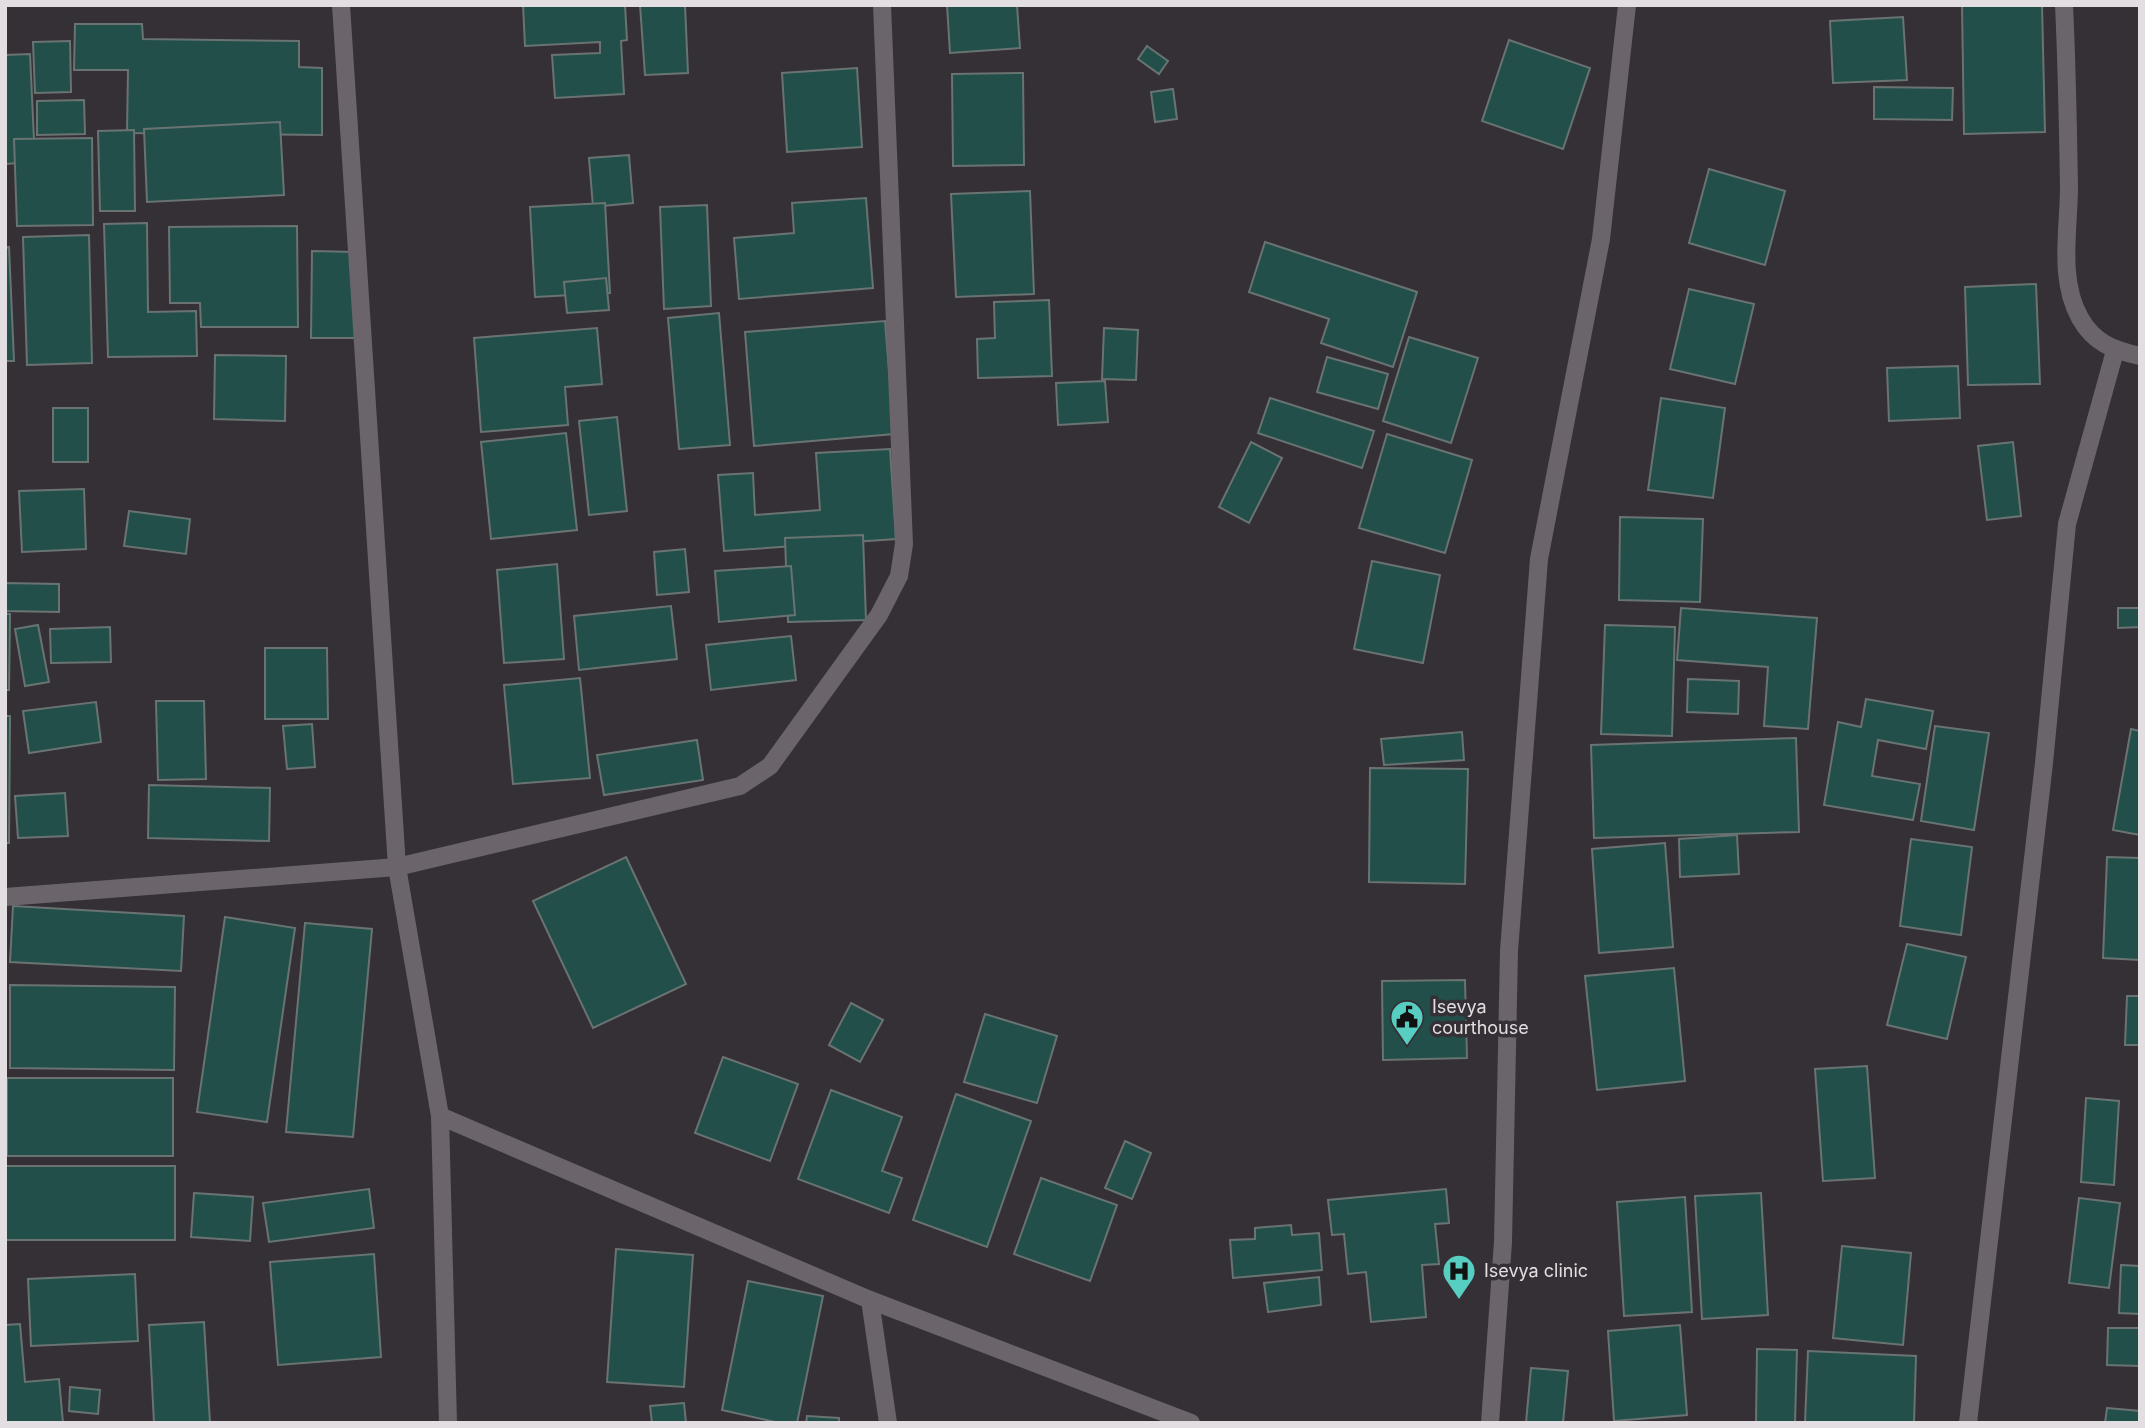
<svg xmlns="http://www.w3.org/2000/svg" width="2145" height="1428" viewBox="0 0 2145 1428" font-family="Inter,sans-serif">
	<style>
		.building { fill: #224f4a; stroke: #697372; stroke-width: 2 }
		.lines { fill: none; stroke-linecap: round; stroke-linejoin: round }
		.minor { stroke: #6b656b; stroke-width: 18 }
		.labels { text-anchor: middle; stroke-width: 7; stroke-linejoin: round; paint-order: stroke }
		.poi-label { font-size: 18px; fill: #e2dee2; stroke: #353035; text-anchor: start }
	</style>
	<rect width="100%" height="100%" fill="#353035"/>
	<g class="building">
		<path d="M 523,5 L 625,5 L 627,40 L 621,41 L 624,94 L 555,98 L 552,55 L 600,53 L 600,42 L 525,46 Z"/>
		<path d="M 640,5 L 685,5 L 688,73 L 645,75 Z"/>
		<path d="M 947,5 L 1017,5 L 1020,48 L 950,53 Z"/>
		<path d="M 1962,5 L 2042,5 L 2045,132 L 1964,134 Z"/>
		<path d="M 1903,17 L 1907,80 L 1833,83 L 1830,21 Z"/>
		<path d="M 75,24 L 142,24 L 143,39 L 299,41 L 299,67 L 322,68 L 322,135 L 127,133 L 128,70 L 74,70 Z"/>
		<path d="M 1509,40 L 1590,68 L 1563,149 L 1482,121 Z"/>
		<path d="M 70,41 L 71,92 L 35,93 L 33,42 Z"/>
		<path d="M 1147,46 L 1168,61 L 1159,74 L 1138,59 Z"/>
		<path d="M 30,54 L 35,162 L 5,164 L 5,55 Z"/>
		<path d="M 857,68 L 862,147 L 787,152 L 782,73 Z"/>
		<path d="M 1023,73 L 1024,165 L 953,166 L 952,74 Z"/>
		<path d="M 1874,87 L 1953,88 L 1952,120 L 1874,119 Z"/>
		<path d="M 1173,89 L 1177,119 L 1155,122 L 1151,92 Z"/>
		<path d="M 84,100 L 85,134 L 37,135 L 37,101 Z"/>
		<path d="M 280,122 L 284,195 L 147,202 L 144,129 Z"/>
		<path d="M 134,130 L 135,211 L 100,211 L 98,131 Z"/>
		<path d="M 92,138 L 93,225 L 17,226 L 14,139 Z"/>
		<path d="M 629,155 L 633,203 L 593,207 L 589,158 Z"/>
		<path d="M 1709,169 L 1785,191 L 1765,265 L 1689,243 Z"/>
		<path d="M 1030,191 L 1034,294 L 956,297 L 951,194 Z"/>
		<path d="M 866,198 L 873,288 L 739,299 L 734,238 L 794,233 L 792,203 Z"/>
		<path d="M 605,203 L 610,293 L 535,297 L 530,207 Z"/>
		<path d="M 707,205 L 711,306 L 664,309 L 660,207 Z"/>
		<path d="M 147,223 L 148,312 L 196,311 L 197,356 L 108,357 L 104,224 Z"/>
		<path d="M 297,226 L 298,327 L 201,327 L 200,303 L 170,303 L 169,227 Z"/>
		<path d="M 89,235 L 92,363 L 27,365 L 23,237 Z"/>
		<path d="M 1265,242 L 1417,292 L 1393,367 L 1321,343 L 1329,319 L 1249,292 Z"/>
		<path d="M 9,247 L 14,361 L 5,361 L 5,248 Z"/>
		<path d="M 312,251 L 356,252 L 355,338 L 311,338 Z"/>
		<path d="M 606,278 L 609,310 L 567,313 L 564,282 Z"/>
		<path d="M 2036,284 L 2040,384 L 1968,385 L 1965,287 Z"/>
		<path d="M 1689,289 L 1754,304 L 1735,384 L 1670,369 Z"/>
		<path d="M 1049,300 L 1052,376 L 978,378 L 977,339 L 995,338 L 994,302 Z"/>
		<path d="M 719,313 L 730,445 L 679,449 L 668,318 Z"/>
		<path d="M 885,321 L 894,434 L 754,446 L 745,332 Z"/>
		<path d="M 597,328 L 602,384 L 565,387 L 568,425 L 481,432 L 474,338 Z"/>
		<path d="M 1104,328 L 1138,330 L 1136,380 L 1102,379 Z"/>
		<path d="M 1409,337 L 1478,358 L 1451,443 L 1383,421 Z"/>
		<path d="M 215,355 L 286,356 L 285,421 L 214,419 Z"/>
		<path d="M 1327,357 L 1388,374 L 1378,409 L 1317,392 Z"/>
		<path d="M 1958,366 L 1960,418 L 1889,421 L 1887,368 Z"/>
		<path d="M 1105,381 L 1108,422 L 1058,425 L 1056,383 Z"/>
		<path d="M 1270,398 L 1374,431 L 1362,468 L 1258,433 Z"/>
		<path d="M 1661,398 L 1725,408 L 1713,498 L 1648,490 Z"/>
		<rect x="53" y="408" width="35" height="54"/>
		<path d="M 617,417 L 627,511 L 589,515 L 579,421 Z"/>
		<path d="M 566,433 L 577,530 L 491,539 L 481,442 Z"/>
		<path d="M 1387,434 L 1472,460 L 1445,553 L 1359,528 Z"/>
		<path d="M 1251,442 L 1282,458 L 1249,523 L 1219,507 Z"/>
		<path d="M 2013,442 L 2021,516 L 1987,520 L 1978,446 Z"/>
		<path d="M 890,449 L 896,539 L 724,551 L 718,475 L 753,473 L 755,515 L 820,510 L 816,453 Z"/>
		<path d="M 84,489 L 86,549 L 22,552 L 19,491 Z"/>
		<path d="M 129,511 L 190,519 L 186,554 L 124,546 Z"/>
		<path d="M 1620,517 L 1703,519 L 1700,602 L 1619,600 Z"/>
		<path d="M 863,535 L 866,620 L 788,622 L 785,538 Z"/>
		<path d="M 685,549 L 689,592 L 657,595 L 654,552 Z"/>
		<path d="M 1372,561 L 1440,575 L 1423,663 L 1354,649 Z"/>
		<path d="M 557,564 L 564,659 L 504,663 L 497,570 Z"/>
		<path d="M 791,566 L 795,615 L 719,622 L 715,571 Z"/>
		<path d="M 5,583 L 59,584 L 59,612 L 5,611 Z"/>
		<path d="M 671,606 L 677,659 L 579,670 L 574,616 Z"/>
		<path d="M 1681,608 L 1817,618 L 1808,729 L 1764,726 L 1768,667 L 1677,660 Z"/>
		<path d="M 2118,608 L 2140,608 L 2140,627 L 2118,628 Z"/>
		<path d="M 5,614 L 10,614 L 9,690 L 5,690 Z"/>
		<path d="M 38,625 L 49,682 L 25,686 L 15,629 Z"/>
		<path d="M 1605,625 L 1675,627 L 1672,736 L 1601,734 Z"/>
		<path d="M 110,627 L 111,662 L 51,663 L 50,629 Z"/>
		<path d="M 791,636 L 796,680 L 711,690 L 706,645 Z"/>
		<path d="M 265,648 L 327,648 L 328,719 L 265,719 Z"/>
		<path d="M 580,678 L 590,778 L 513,784 L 504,685 Z"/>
		<path d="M 1688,679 L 1739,681 L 1738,714 L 1687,712 Z"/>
		<path d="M 1866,699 L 1933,711 L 1926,749 L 1878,740 L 1872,776 L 1920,784 L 1913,820 L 1824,805 L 1838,722 L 1861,727 Z"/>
		<path d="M 156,701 L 204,701 L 206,779 L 158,780 Z"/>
		<path d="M 96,702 L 101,742 L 29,753 L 23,711 Z"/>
		<path d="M 5,716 L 10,716 L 9,843 L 5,843 Z"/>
		<path d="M 312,724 L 315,767 L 287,769 L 283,726 Z"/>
		<path d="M 1935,726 L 1989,733 L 1974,830 L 1921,821 Z"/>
		<path d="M 2131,729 L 2140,731 L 2140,835 L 2113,830 Z"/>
		<path d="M 1462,732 L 1464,760 L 1384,765 L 1381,739 Z"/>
		<path d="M 1796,738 L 1799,832 L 1594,838 L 1591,745 Z"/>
		<path d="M 697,740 L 703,780 L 604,795 L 597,755 Z"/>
		<path d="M 1370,768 L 1468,769 L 1465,884 L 1369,882 Z"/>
		<path d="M 149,785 L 270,788 L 269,841 L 148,838 Z"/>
		<path d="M 65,793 L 68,836 L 18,838 L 15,796 Z"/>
		<path d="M 1737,835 L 1739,874 L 1680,877 L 1679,839 Z"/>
		<path d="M 1911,839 L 1972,847 L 1961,935 L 1900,926 Z"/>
		<path d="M 1665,843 L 1673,947 L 1599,953 L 1592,849 Z"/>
		<path d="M 626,857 L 686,984 L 593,1028 L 533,901 Z"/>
		<path d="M 2107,857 L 2140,858 L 2140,960 L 2103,958 Z"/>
		<path d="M 13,906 L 184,916 L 181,971 L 10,962 Z"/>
		<path d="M 225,917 L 295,928 L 267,1122 L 197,1112 Z"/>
		<path d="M 305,923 L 372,929 L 353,1137 L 286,1132 Z"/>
		<path d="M 1907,944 L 1966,957 L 1947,1039 L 1887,1025 Z"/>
		<path d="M 1674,968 L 1685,1081 L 1597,1090 L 1585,976 Z"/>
		<path d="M 1465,980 L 1467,1058 L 1383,1060 L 1382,981 Z"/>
		<path d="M 10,985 L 175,987 L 174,1070 L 10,1068 Z"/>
		<path d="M 2127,996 L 2140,996 L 2140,1045 L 2125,1045 Z"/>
		<path d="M 851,1003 L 883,1020 L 860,1062 L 829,1045 Z"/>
		<path d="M 985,1014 L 1057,1036 L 1037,1103 L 964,1082 Z"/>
		<path d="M 723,1057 L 798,1084 L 770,1161 L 695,1133 Z"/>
		<path d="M 1867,1066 L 1875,1178 L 1823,1181 L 1815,1069 Z"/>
		<rect x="7" y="1078" width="166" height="78"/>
		<path d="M 831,1090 L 902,1117 L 882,1171 L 902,1178 L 889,1213 L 798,1179 Z"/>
		<path d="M 956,1094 L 1031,1121 L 987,1247 L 913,1220 Z"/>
		<path d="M 2086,1098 L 2119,1101 L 2114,1185 L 2081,1182 Z"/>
		<path d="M 1125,1141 L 1151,1153 L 1132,1199 L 1105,1188 Z"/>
		<rect x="5" y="1166" width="170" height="74"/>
		<path d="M 1041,1178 L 1117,1205 L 1090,1281 L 1014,1254 Z"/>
		<path d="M 369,1189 L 374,1228 L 269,1242 L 263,1203 Z"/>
		<path d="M 1446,1189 L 1449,1223 L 1435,1224 L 1439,1264 L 1422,1265 L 1426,1317 L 1371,1322 L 1366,1272 L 1348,1274 L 1344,1234 L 1332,1235 L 1328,1200 Z"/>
		<path d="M 194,1193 L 253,1197 L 250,1241 L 191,1237 Z"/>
		<path d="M 1761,1193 L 1768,1315 L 1702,1319 L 1695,1196 Z"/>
		<path d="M 1685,1197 L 1692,1312 L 1624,1316 L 1617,1202 Z"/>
		<path d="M 2079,1198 L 2120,1203 L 2109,1288 L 2069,1283 Z"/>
		<path d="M 1291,1225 L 1292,1235 L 1319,1233 L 1322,1270 L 1233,1278 L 1230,1240 L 1255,1239 L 1255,1228 Z"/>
		<path d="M 1842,1246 L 1911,1253 L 1903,1345 L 1833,1338 Z"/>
		<path d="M 616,1249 L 693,1255 L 684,1387 L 607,1382 Z"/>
		<path d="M 374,1254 L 381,1357 L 278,1365 L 270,1262 Z"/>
		<path d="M 2121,1265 L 2140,1266 L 2140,1314 L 2119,1313 Z"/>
		<path d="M 135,1274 L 138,1341 L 31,1346 L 28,1279 Z"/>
		<path d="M 1319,1277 L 1321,1305 L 1268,1312 L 1264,1283 Z"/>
		<path d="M 748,1281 L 823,1296 L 797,1423 L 780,1423 L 722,1410 Z"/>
		<path d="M 204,1322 L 210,1423 L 154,1423 L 149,1325 Z"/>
		<path d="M 20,1324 L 25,1382 L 59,1379 L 63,1423 L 5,1423 L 5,1325 Z"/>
		<path d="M 1680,1325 L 1687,1415 L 1614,1421 L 1608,1331 Z"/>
		<path d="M 2108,1328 L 2140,1328 L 2140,1366 L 2107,1365 Z"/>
		<path d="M 1757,1349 L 1797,1350 L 1795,1423 L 1756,1423 Z"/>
		<path d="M 1808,1351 L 1916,1356 L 1914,1423 L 1805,1423 Z"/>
		<path d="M 1531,1368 L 1568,1371 L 1563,1423 L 1526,1423 Z"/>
		<path d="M 70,1387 L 100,1390 L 98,1414 L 69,1411 Z"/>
		<path d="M 684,1403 L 686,1423 L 652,1423 L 650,1406 Z"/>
		<path d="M 2107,1408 L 2140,1411 L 2140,1423 L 2105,1423 Z"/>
		<path d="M 807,1416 L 839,1418 L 839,1423 L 806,1423 Z"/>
	</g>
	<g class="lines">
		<g class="minor">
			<path d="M 341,5 L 397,867 L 440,1116 L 448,1423"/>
			<path d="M 2064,5 C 2067,66 2068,126 2069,187 C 2069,229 2058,279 2080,318 C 2094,343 2113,350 2140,356"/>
			<path d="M 5,897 L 397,867 L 740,786 L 770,766 L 879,615 L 899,576 L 904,544 L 882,5"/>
			<path d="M 440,1116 L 870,1300 L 1191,1423"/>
			<path d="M 870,1300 L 888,1423"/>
			<path d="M 1490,1423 L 1503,1242 L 1509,951 L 1539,559 L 1601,239 L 1627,5"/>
			<path d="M 1968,1423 L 2044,763 L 2067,524 L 2115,351"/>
		</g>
	</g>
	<defs>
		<symbol id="civic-pin" viewBox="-11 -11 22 30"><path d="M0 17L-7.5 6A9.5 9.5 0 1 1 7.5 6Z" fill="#56cec2" stroke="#353035"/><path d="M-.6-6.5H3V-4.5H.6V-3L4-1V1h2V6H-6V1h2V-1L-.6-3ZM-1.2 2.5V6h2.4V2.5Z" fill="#111"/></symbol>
		<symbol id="hospital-pin" viewBox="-11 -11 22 30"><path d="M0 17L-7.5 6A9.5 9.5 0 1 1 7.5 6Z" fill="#56cec2" stroke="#353035"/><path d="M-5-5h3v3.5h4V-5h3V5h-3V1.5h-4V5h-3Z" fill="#111"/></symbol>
	</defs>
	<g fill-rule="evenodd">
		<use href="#civic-pin" x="1388" y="998" width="38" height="52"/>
		<use href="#hospital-pin" x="1440" y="1252" width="38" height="52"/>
	</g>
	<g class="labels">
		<g class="poi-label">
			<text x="1432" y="1013">Isevya<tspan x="1432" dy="21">courthouse</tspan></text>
			<text x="1484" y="1277">Isevya clinic</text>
		</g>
	</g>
	<rect width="2145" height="1428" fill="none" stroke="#e2dee2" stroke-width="14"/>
</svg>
